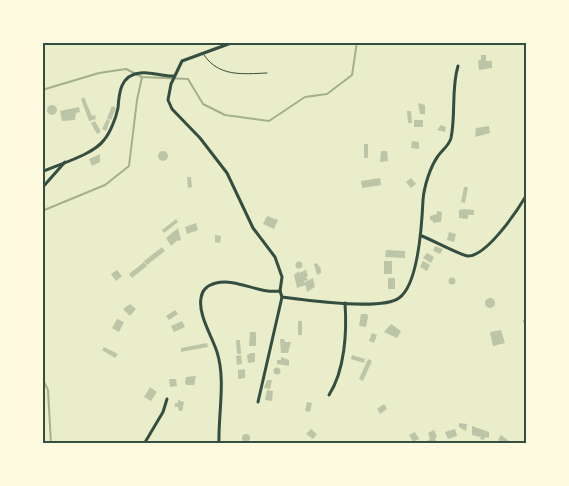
<svg xmlns="http://www.w3.org/2000/svg" width="569" height="486" viewBox="0 0 569 486" font-family="'PT Sans Narrow',sans-serif">
	<style>
		.lines { fill: none; stroke-linecap: round; stroke-linejoin: round }
		.stream { stroke: #a3b18a; stroke-width: 2 }
		.building { fill: #bcc5a7 }
		.service { stroke: #344e41; stroke-width: 1 }
		.minor { stroke: #344e41; stroke-width: 3 }
		.neatline { fill: none; stroke: #344e41; stroke-width: 2 }
	</style>
	<rect width="100%" height="100%" fill="#e9edc9"/>
	<g class="lines">
		<g class="stream">
			<path d="M 42,90 L 99,73 L 126,69 L 142,77 L 188,79 L 203,104 L 225,115 L 269,121 L 305,97 L 327,94 L 352,75 L 357,42"/>
			<path d="M 42,211 L 105,185 L 129,166 L 137,100 L 142,77"/>
			<path d="M 42,378 L 48,390 L 51,444"/>
		</g>
	</g>
	<g class="building">
		<path d="M 481,55 L 486,55 L 486,61 L 492,61 L 492,68 L 479,70 L 478,60 L 481,60 Z"/>
		<path d="M 84,97 L 92,116 L 95,115 L 96,119 L 89,121 L 81,99 Z"/>
		<path d="M 418,103 L 425,105 L 425,114 L 420,114 Z"/>
		<circle cx="52" cy="110" r="5"/>
		<path d="M 112,106 L 116,108 L 111,120 L 107,118 Z"/>
		<path d="M 79,107 L 80,112 L 76,113 L 75,120 L 62,121 L 60,111 Z"/>
		<path d="M 407,111 L 411,111 L 412,123 L 408,123 Z"/>
		<path d="M 107,119 L 110,121 L 106,131 L 102,129 Z"/>
		<rect x="414" y="120" width="9" height="7"/>
		<path d="M 95,121 L 101,132 L 97,134 L 91,123 Z"/>
		<path d="M 441,125 L 446,127 L 445,132 L 437,130 Z"/>
		<path d="M 489,126 L 490,133 L 475,137 L 476,128 Z"/>
		<path d="M 412,141 L 419,142 L 419,149 L 411,148 Z"/>
		<rect x="364" y="144" width="4" height="14"/>
		<path d="M 381,151 L 387,151 L 388,161 L 380,162 Z"/>
		<circle cx="163" cy="156" r="5"/>
		<path d="M 100,154 L 100,162 L 92,166 L 89,159 Z"/>
		<path d="M 187,177 L 191,177 L 192,187 L 188,188 Z"/>
		<path d="M 380,178 L 381,185 L 362,188 L 361,181 Z"/>
		<path d="M 411,178 L 416,184 L 411,188 L 406,182 Z"/>
		<path d="M 464,187 L 468,187 L 465,203 L 461,202 Z"/>
		<path d="M 464,209 L 474,210 L 474,215 L 468,215 L 468,219 L 459,218 L 459,210 Z"/>
		<path d="M 437,211 L 442,212 L 441,222 L 433,223 L 433,221 L 430,220 L 430,216 L 437,214 Z"/>
		<path d="M 267,216 L 278,220 L 274,229 L 263,224 Z"/>
		<path d="M 176,219 L 178,222 L 164,233 L 162,230 Z"/>
		<path d="M 196,223 L 198,230 L 187,234 L 185,227 Z"/>
		<path d="M 178,228 L 181,240 L 179,241 L 178,240 L 171,246 L 166,238 Z"/>
		<path d="M 449,232 L 456,234 L 454,242 L 447,240 Z"/>
		<path d="M 215,235 L 221,236 L 220,243 L 215,242 Z"/>
		<path d="M 435,246 L 443,249 L 440,254 L 433,251 Z"/>
		<path d="M 162,247 L 165,251 L 147,265 L 144,261 Z"/>
		<path d="M 386,250 L 405,251 L 405,258 L 385,257 Z"/>
		<path d="M 427,253 L 434,257 L 431,263 L 423,258 Z"/>
		<rect x="384" y="261" width="8" height="13"/>
		<path d="M 423,261 L 430,265 L 427,271 L 420,267 Z"/>
		<circle cx="299" cy="265" r="3.5"/>
		<path d="M 144,262 L 147,266 L 132,278 L 129,274 Z"/>
		<path d="M 317,263 L 321,269 L 321,273 L 317,275 L 314,264 Z"/>
		<path d="M 117,270 L 122,276 L 116,281 L 111,274 Z"/>
		<path d="M 306,270 L 308,276 L 306,277 L 308,280 L 304,281 L 306,285 L 297,288 L 294,275 L 299,271 L 299,273 Z"/>
		<circle cx="452" cy="281" r="3.5"/>
		<path d="M 313,278 L 315,287 L 307,292 L 305,282 Z"/>
		<rect x="388" y="278" width="7" height="11"/>
		<circle cx="490" cy="303" r="5"/>
		<path d="M 130,304 L 136,309 L 130,316 L 123,309 Z"/>
		<path d="M 175,310 L 178,314 L 169,320 L 166,316 Z"/>
		<path d="M 361,314 L 367,314 L 368,317 L 366,327 L 359,326 Z"/>
		<path d="M 117,319 L 124,322 L 119,332 L 112,328 Z"/>
		<path d="M 182,321 L 185,327 L 174,332 L 171,326 Z"/>
		<rect x="298" y="321" width="4" height="14"/>
		<path d="M 391,324 L 401,331 L 397,338 L 384,332 Z"/>
		<path d="M 501,330 L 505,343 L 493,346 L 490,332 Z"/>
		<path d="M 250,332 L 256,332 L 256,346 L 249,346 Z"/>
		<path d="M 372,333 L 377,335 L 374,343 L 369,341 Z"/>
		<path d="M 280,339 L 284,339 L 285,342 L 291,342 L 288,353 L 281,353 Z"/>
		<path d="M 236,340 L 240,340 L 241,354 L 237,354 Z"/>
		<path d="M 207,343 L 208,347 L 181,352 L 181,348 Z"/>
		<path d="M 104,347 L 118,354 L 115,358 L 102,350 Z"/>
		<path d="M 251,353 L 255,353 L 255,362 L 248,363 L 247,355 Z"/>
		<path d="M 241,355 L 242,364 L 237,365 L 236,356 Z"/>
		<path d="M 352,355 L 365,359 L 364,363 L 351,359 Z"/>
		<path d="M 281,357 L 289,360 L 289,366 L 277,364 L 277,360 L 281,360 Z"/>
		<path d="M 368,359 L 372,361 L 363,381 L 359,379 Z"/>
		<circle cx="277" cy="371" r="3.5"/>
		<path d="M 245,369 L 245,378 L 238,379 L 238,370 Z"/>
		<path d="M 196,376 L 194,385 L 186,385 L 185,383 L 186,377 Z"/>
		<path d="M 169,379 L 176,379 L 177,386 L 170,387 Z"/>
		<path d="M 267,380 L 272,380 L 270,389 L 264,388 Z"/>
		<path d="M 150,387 L 157,392 L 151,401 L 144,397 Z"/>
		<path d="M 267,390 L 273,391 L 272,401 L 265,400 Z"/>
		<path d="M 178,400 L 184,402 L 182,411 L 179,411 L 178,407 L 175,407 L 175,403 L 178,403 Z"/>
		<path d="M 307,402 L 312,403 L 310,412 L 305,411 Z"/>
		<path d="M 384,404 L 387,409 L 380,414 L 377,409 Z"/>
		<path d="M 459,423 L 467,424 L 466,431 L 459,427 Z"/>
		<path d="M 472,426 L 489,432 L 489,438 L 485,437 L 484,440 L 480,439 L 481,435 L 480,437 L 472,435 Z"/>
		<path d="M 311,429 L 317,434 L 313,439 L 306,434 Z"/>
		<path d="M 455,429 L 457,436 L 448,439 L 445,432 Z"/>
		<path d="M 434,430 L 437,437 L 435,438 L 437,443 L 428,444 L 427,441 L 430,439 L 428,433 Z"/>
		<path d="M 415,432 L 419,439 L 413,442 L 409,435 Z"/>
		<circle cx="246" cy="438" r="4"/>
		<path d="M 501,435 L 513,444 L 504,444 L 498,440 Z"/>
	</g>
	<g class="lines">
		<path class="service" d="M 204,55 C 219,77 242,74 267,73"/>
		<g class="minor">
			<path d="M 234,42 L 182,61 L 171,84 L 168,100 L 172,109 L 200,138 L 227,173 L 253,228 L 275,257 L 282,277 L 280,291"/>
			<path d="M 42,172 C 59,164 93,155 104,140 C 110,133 116,118 118,108 C 119,94 120,75 140,73 C 151,71 162,77 174,76"/>
			<path d="M 42,188 L 65,162"/>
			<path d="M 422,236 C 432,240 460,255 468,256 C 487,256 517,211 526,196"/>
			<path d="M 282,297 C 305,300 382,311 399,298 C 419,284 422,222 423,200 C 424,187 430,167 438,156 C 442,150 449,146 451,138 C 456,114 451,89 458,66"/>
			<path d="M 525,321 L 526,323"/>
			<path d="M 329,395 C 345,370 347,332 345,303"/>
			<path d="M 258,402 L 282,297 L 280,291"/>
			<path d="M 144,444 L 163,412 L 167,399"/>
			<path d="M 219,444 C 218,415 226,380 217,352 C 212,336 198,315 201,298 C 202,290 208,285 216,283 C 237,278 258,294 280,291"/>
		</g>
	</g>
	<rect width="569" height="486" fill="none" stroke="#fefae0" stroke-width="88"/>
	<rect x="44" y="44" width="481" height="398" class="neatline"/>
</svg>
